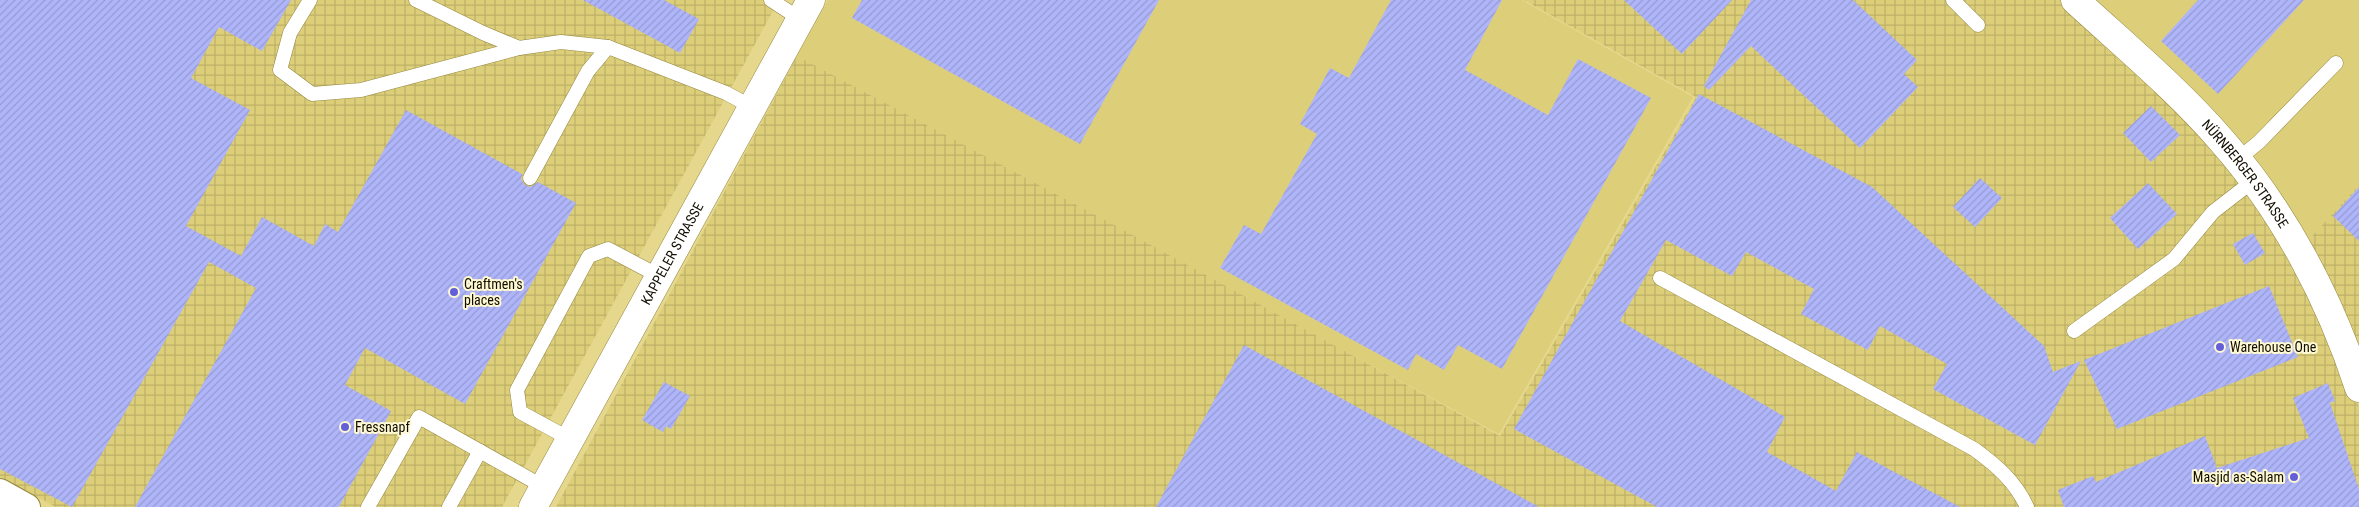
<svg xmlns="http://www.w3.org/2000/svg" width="2359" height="507" viewBox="0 0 2359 507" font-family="'Roboto Condensed',sans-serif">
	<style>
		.built { fill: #ddcf7a }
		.industrial { fill: url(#industrial-grid) }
		.building { fill: url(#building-hatch) }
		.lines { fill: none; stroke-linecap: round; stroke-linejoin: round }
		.service-casing { stroke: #95883e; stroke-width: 15 }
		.minor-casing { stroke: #95883e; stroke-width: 28 }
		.tertiary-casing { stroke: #95883e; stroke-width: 29 }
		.service { stroke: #fff; stroke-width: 14 }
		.minor { stroke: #fff; stroke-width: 26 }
		.tertiary { stroke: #fff; stroke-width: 28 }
		.poi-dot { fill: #625fd8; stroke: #fef8d3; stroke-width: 2 }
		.labels { text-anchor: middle; stroke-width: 4; stroke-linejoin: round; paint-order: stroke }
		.street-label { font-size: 14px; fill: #110d00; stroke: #fef8d3 }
		.poi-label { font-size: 14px; fill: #110d00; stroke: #fef8d3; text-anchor: start }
	</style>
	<defs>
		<pattern id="industrial-grid" width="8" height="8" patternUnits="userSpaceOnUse" patternTransform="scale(1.25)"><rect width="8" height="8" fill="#ddcf7a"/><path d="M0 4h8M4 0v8" fill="none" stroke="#bdb168"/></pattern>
		<pattern id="building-hatch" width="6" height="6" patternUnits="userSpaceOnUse" patternTransform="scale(1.25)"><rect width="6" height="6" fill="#afb5f9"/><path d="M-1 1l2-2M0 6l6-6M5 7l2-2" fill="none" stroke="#969ad4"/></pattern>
	</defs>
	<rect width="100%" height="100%" fill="#e5d88c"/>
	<g class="built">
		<path d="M 828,0 L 1522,0 L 1693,97 L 1499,434 L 797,56 Z"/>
		<path d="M 2084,0 L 2359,0 L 2359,185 L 2303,246 Z"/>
	</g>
	<g class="industrial">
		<path d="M 0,0 L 779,0 L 502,507 L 56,507 L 0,477 Z"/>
		<path d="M 1524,0 L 2065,0 L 2182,105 L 2293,252 L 2348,374 L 2359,407 L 2359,507 L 556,507 L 797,56 L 1127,232 L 1500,436 L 1696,97 Z"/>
		<path d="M 2359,185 L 2359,367 L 2303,246 Z"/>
	</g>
	<g class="building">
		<path d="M 0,0 L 291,0 L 262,51 L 219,27 L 191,78 L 250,110 L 186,226 L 241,256 L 262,217 L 314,246 L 325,224 L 338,232 L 406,110 L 522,174 L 521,179 L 525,185 L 531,187 L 538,182 L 576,203 L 465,404 L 365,348 L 345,385 L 391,411 L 339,507 L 135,507 L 256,288 L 209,262 L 72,507 L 0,469 Z"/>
		<path d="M 583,0 L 664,0 L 699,19 L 680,53 Z"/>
		<path d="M 862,0 L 1159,0 L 1080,144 L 852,18 Z"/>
		<path d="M 1391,0 L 1502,0 L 1465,70 L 1548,115 L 1578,59 L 1651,98 L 1502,369 L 1458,345 L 1444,370 L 1416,354 L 1408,370 L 1220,268 L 1244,225 L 1261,234 L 1317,134 L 1300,124 L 1330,68 L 1349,78 Z"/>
		<path d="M 1624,0 L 1732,0 L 1682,54 Z"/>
		<path d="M 1751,0 L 1853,0 L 1917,60 L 1904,74 L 1918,87 L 1860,148 L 1751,46 L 1709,90 L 1704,86 Z"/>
		<path d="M 2198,0 L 2304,0 L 2218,94 L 2161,41 Z"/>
		<path d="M 1699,94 L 1872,187 L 2044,346 L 2053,372 L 2081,361 L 2035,445 L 1933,389 L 1947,364 L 1880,326 L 1868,350 L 1801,314 L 1814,289 L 1746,252 L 1732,276 L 1666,240 L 1620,321 L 1785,417 L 1767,452 L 1836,491 L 1857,452 L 1960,507 L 1657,507 L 1514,429 Z"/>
		<path d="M 2151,106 L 2180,135 L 2151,162 L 2123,133 Z"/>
		<path d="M 1980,178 L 2002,198 L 1975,227 L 1953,207 Z"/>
		<path d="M 2148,183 L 2177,214 L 2138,249 L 2110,218 Z"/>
		<path d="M 2359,187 L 2359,241 L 2333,216 Z"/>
		<path d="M 2253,233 L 2265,253 L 2245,265 L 2233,244 Z"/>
		<path d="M 2269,286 L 2298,357 L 2117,429 L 2084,360 Z"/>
		<path d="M 1244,345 L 1539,507 L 1156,507 Z"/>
		<path d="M 664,382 L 690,396 L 671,429 L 666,426 L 663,432 L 642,420 Z"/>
		<path d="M 2328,383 L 2335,401 L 2330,403 L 2359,489 L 2359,507 L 2064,507 L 2058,490 L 2093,476 L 2096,482 L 2205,436 L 2217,468 L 2309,438 L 2293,398 Z"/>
	</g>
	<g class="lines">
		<defs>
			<g id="service">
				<path d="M 310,0 L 290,33 L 280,70 L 312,94 L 361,90 L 519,48 L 561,42 L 608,47 L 726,93 L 752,107"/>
				<path d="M 416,0 L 483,33 L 519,48"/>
				<path d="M 771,0 L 800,19"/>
				<path d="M 1953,0 L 1978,25"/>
				<path d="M 2237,160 L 2259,142 L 2336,63"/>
				<path d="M 530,178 L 588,71 L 608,47"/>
				<path d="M 1660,278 L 1974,449 C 1996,465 2015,481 2027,507"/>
				<path d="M 2074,331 L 2174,259 L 2213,212 L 2253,181"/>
				<path d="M 570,439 L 520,412 L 517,390 L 589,256 L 608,249 L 659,276"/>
				<path d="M 368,507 L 419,417 L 544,487"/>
				<path d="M 449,507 L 480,451"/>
			</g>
			<path id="minor" d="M 0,492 L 27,507"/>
			<g id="tertiary">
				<path id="s1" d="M 2075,0 C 2125,46 2178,90 2222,141 C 2284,211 2330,299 2359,388"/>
				<path id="s2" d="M 533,507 L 811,0"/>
			</g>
		</defs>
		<use href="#service" class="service-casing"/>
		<use href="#minor" class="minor-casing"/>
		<use href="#tertiary" class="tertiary-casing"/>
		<use href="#service" class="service"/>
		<use href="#minor" class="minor"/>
		<use href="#tertiary" class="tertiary"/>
	</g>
	<g class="poi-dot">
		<circle cx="454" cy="292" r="5"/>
		<circle cx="2220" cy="347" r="5"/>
		<circle cx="345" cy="427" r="5"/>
		<circle cx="2294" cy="477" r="5"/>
	</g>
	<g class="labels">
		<g class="street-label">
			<text dy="5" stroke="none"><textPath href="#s1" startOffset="244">NÜRNBERGER STRASSE</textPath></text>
			<text dy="5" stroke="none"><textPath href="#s2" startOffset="289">KAPPELER STRASSE</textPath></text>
		</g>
		<g class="poi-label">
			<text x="464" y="289">Craftmen's<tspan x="464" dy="16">places</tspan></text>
			<text x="2230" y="352">Warehouse One</text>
			<text x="355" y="432">Fressnapf</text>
			<text x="2284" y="482" text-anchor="end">Masjid as-Salam</text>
		</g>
	</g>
</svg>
